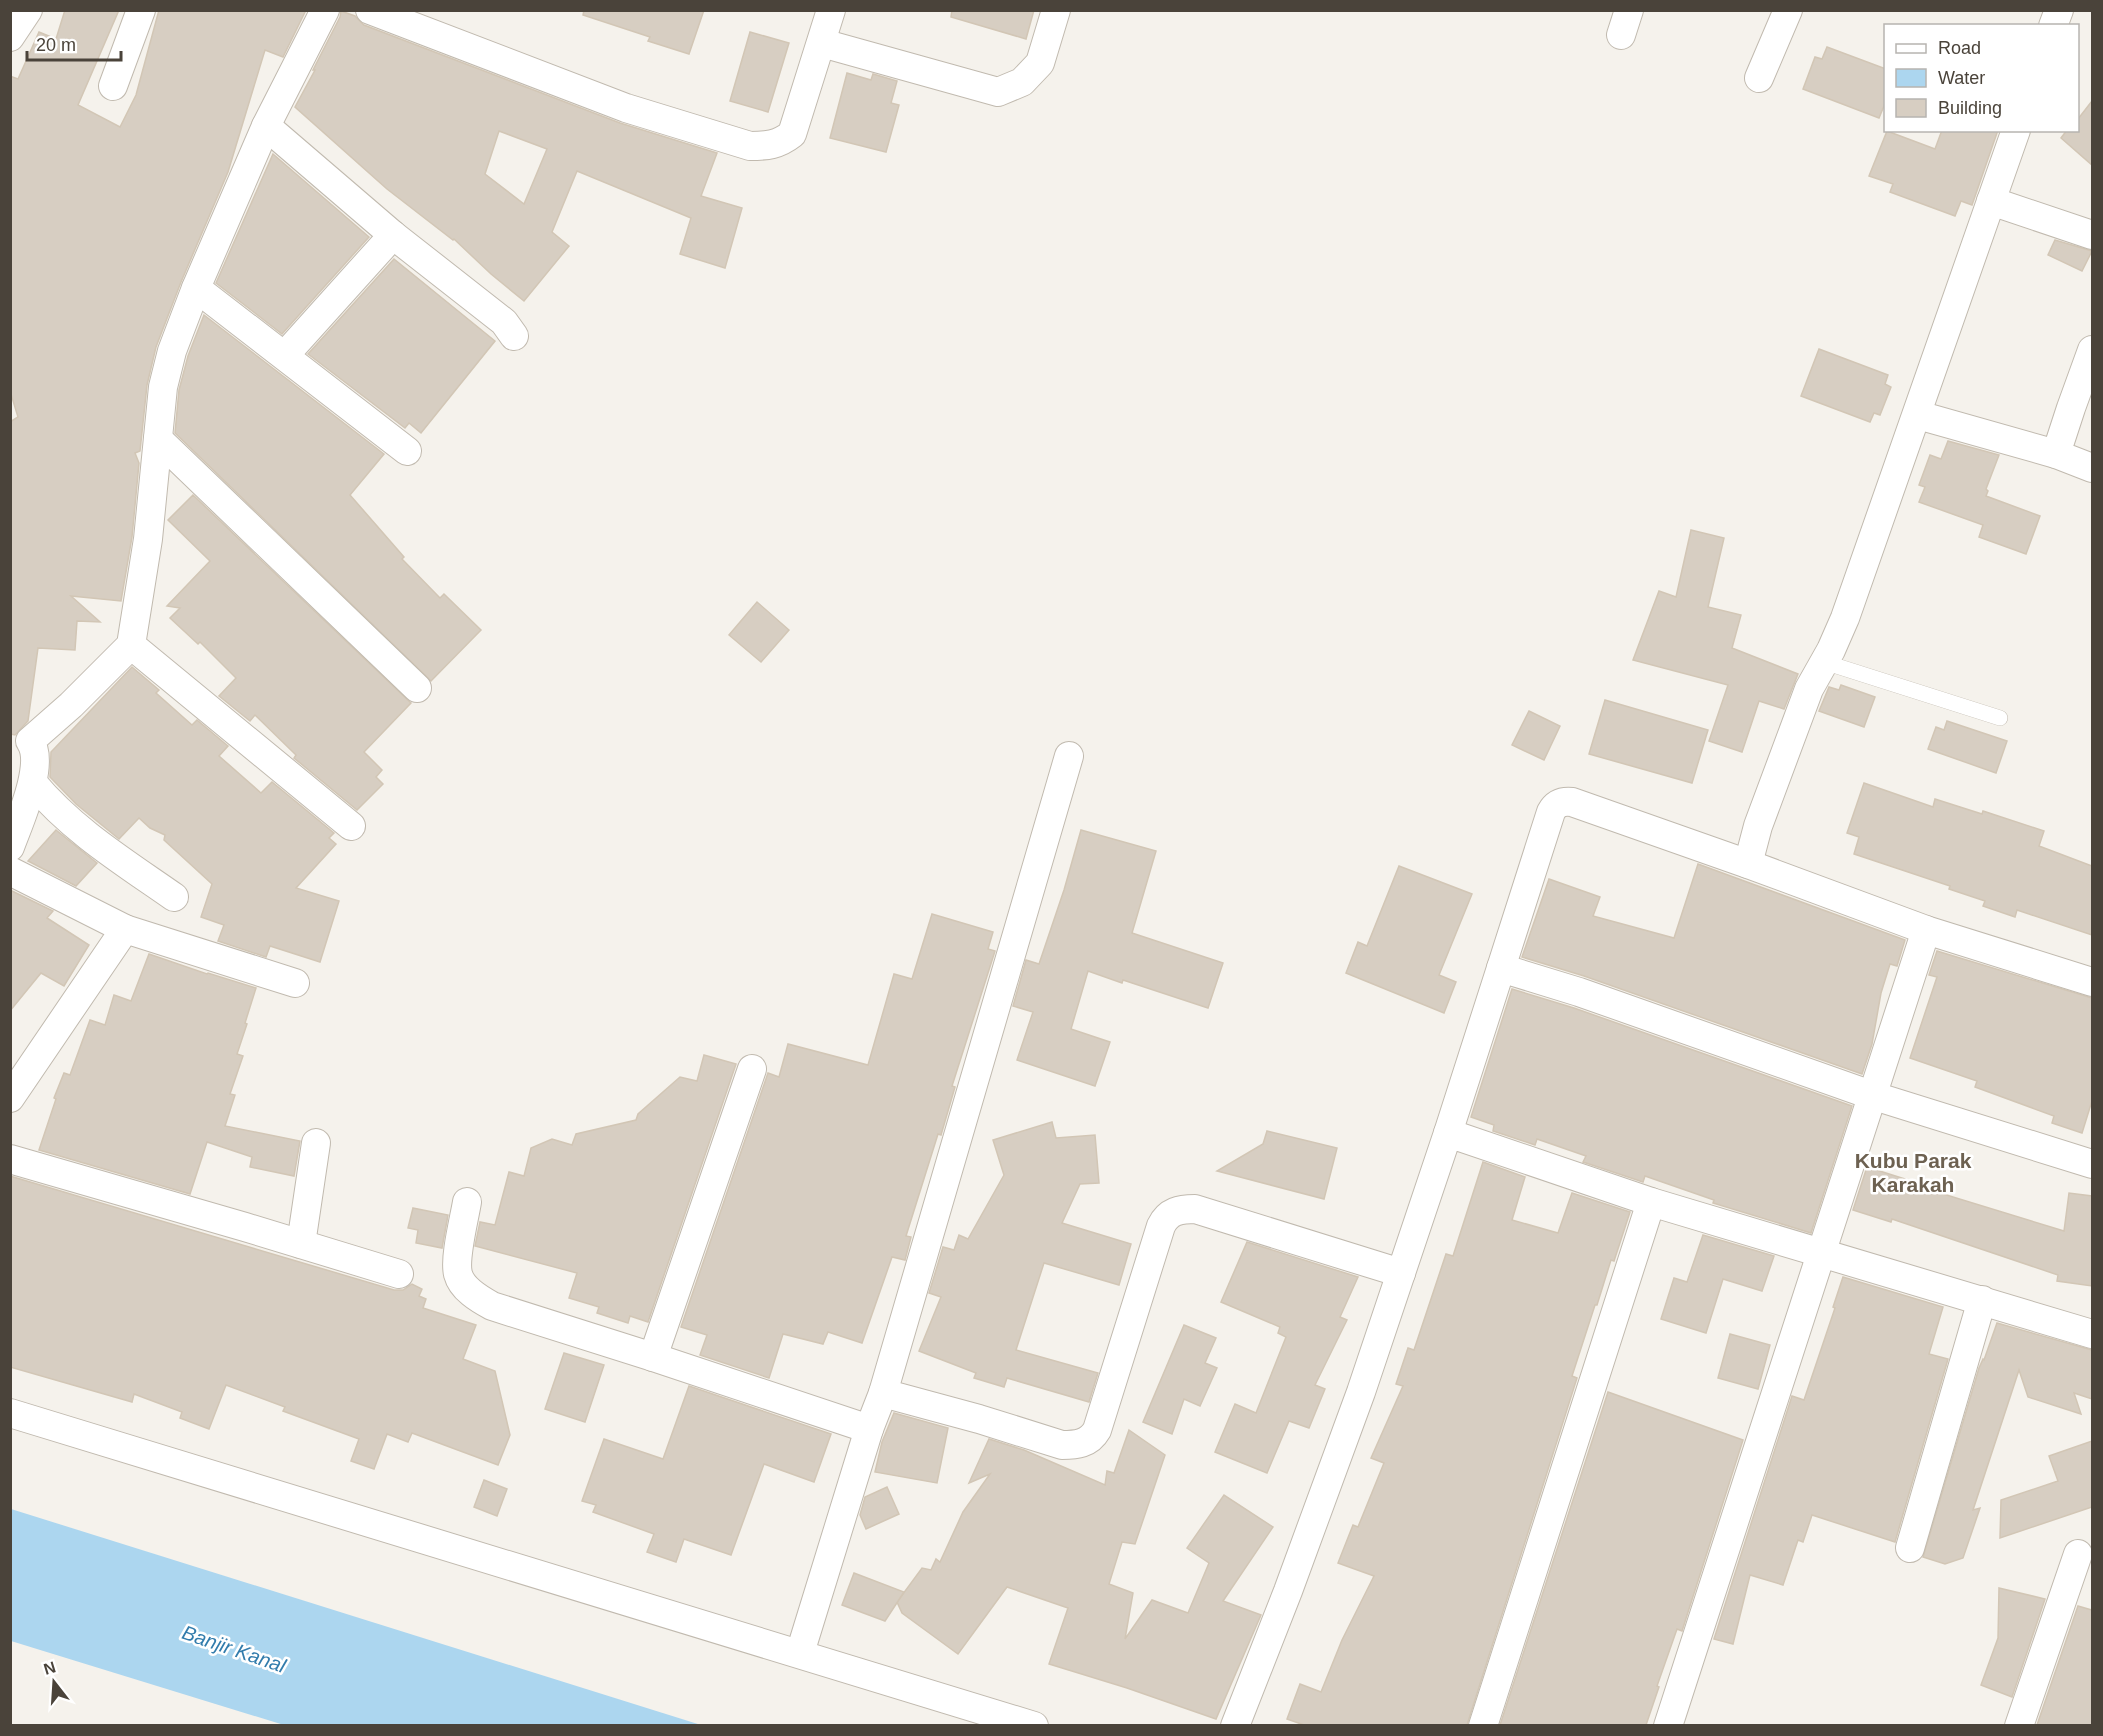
<svg xmlns="http://www.w3.org/2000/svg" width="2103" height="1736" viewBox="0 0 2103 1736" font-family="Helvetica,sans-serif">
	<style>
		.water { fill: #acd6ef }
		.building { fill: #d7cec2; stroke: #d2c6b5; stroke-width: 1.5; fill-rule: evenodd }
		.lines { fill: none; stroke-linecap: round; stroke-linejoin: round }
		.lane-casing { stroke: #c1baaf; stroke-width: 16 }
		.street-casing { stroke: #c1baaf; stroke-width: 30 }
		.lane { stroke: #fff; stroke-width: 15 }
		.street { stroke: #fff; stroke-width: 28 }
		.labels { text-anchor: middle; stroke-width: 5; stroke-linejoin: round; paint-order: stroke }
		.water-label { font-size: 20px; font-style: italic; fill: #327cac; stroke: #fff }
		.quarter-label { font-size: 21px; font-weight: bold; fill: #6d6151; stroke: #fff }
	</style>
	<rect width="100%" height="100%" fill="#f5f2ec"/>
	<path class="water" d="M 11,1509 L 701,1725 L 284,1725 L 11,1641 Z"/>
	<g class="building">
		<path d="M 65,10 L 119,10 L 78,105 L 120,127 L 136,95 L 159,10 L 306,10 L 283,57 L 265,50 L 228,172 L 181,282 L 156,347 L 147,385 L 140,451 L 135,453 L 139,463 L 132,537 L 121,601 L 71,596 L 100,622 L 77,621 L 75,650 L 38,648 L 28,721 L 15,735 L 10,734 L 10,422 L 18,417 L 10,391 L 10,76 L 18,79 L 39,32 L 56,39 Z"/>
		<path d="M 584,10 L 704,10 L 689,54 L 648,41 L 650,37 L 583,15 Z"/>
		<path d="M 952,10 L 1034,10 L 1026,39 L 951,17 Z"/>
		<path d="M 341,11 L 355,16 L 364,25 L 620,123 L 717,153 L 701,196 L 742,208 L 725,268 L 680,254 L 691,218 L 577,171 L 552,232 L 569,246 L 524,301 L 491,274 L 454,239 L 453,240 L 387,189 L 295,107 L 315,70 L 313,70 L 340,17 ZM 499,131 L 547,149 L 524,204 L 485,174 Z"/>
		<path d="M 750,32 L 789,43 L 768,112 L 730,101 Z"/>
		<path d="M 1827,47 L 1886,69 L 1886,101 L 1879,118 L 1803,89 L 1815,57 L 1822,59 Z"/>
		<path d="M 847,73 L 871,80 L 873,74 L 897,81 L 891,103 L 899,105 L 886,152 L 830,138 Z"/>
		<path d="M 2092,101 L 2092,165 L 2061,138 L 2067,130 L 2078,130 L 2078,119 Z"/>
		<path d="M 1942,130 L 1998,130 L 1972,205 L 1961,201 L 1955,216 L 1890,192 L 1893,184 L 1869,176 L 1887,131 L 1935,149 Z"/>
		<path d="M 273,154 L 369,237 L 282,334 L 216,283 Z"/>
		<path d="M 2055,240 L 2092,251 L 2082,271 L 2048,255 Z"/>
		<path d="M 394,259 L 495,341 L 421,433 L 409,423 L 405,428 L 308,354 Z"/>
		<path d="M 204,315 L 384,454 L 350,495 L 404,557 L 402,559 L 440,598 L 444,594 L 481,630 L 431,681 L 175,433 L 179,390 L 188,356 Z"/>
		<path d="M 1819,349 L 1888,375 L 1885,384 L 1891,387 L 1880,415 L 1874,413 L 1870,422 L 1801,396 Z"/>
		<path d="M 1948,441 L 1999,455 L 1986,489 L 1988,491 L 1986,496 L 2040,516 L 2026,554 L 1979,537 L 1983,525 L 1919,502 L 1925,487 L 1919,485 L 1930,455 L 1941,459 Z"/>
		<path d="M 193,495 L 411,703 L 364,752 L 382,770 L 376,777 L 383,784 L 357,810 L 294,758 L 296,755 L 255,715 L 250,721 L 219,696 L 236,678 L 200,642 L 198,644 L 170,618 L 180,608 L 167,606 L 210,561 L 168,520 Z"/>
		<path d="M 1691,530 L 1724,538 L 1708,607 L 1741,615 L 1732,648 L 1798,674 L 1784,709 L 1759,701 L 1742,752 L 1709,741 L 1728,685 L 1633,660 L 1659,591 L 1676,597 Z"/>
		<path d="M 757,602 L 789,630 L 761,662 L 729,635 Z"/>
		<path d="M 132,667 L 159,690 L 156,693 L 192,725 L 197,720 L 228,746 L 219,756 L 261,793 L 272,782 L 334,833 L 329,838 L 336,844 L 296,888 L 339,901 L 320,962 L 270,946 L 266,957 L 218,941 L 224,925 L 201,917 L 212,884 L 164,840 L 165,835 L 150,828 L 139,818 L 119,839 L 76,804 L 50,777 L 51,752 Z"/>
		<path d="M 1841,685 L 1875,697 L 1864,727 L 1819,711 L 1829,687 L 1839,690 Z"/>
		<path d="M 1605,700 L 1708,730 L 1692,783 L 1589,754 Z"/>
		<path d="M 1529,711 L 1560,726 L 1544,760 L 1512,745 Z"/>
		<path d="M 1947,721 L 2007,741 L 1996,773 L 1928,749 L 1936,727 L 1944,730 Z"/>
		<path d="M 1864,783 L 1933,807 L 1935,799 L 1982,814 L 1983,811 L 2044,831 L 2039,846 L 2092,866 L 2092,935 L 2017,910 L 2015,917 L 1983,906 L 1985,901 L 1949,889 L 1950,886 L 1854,854 L 1859,837 L 1847,833 Z"/>
		<path d="M 56,830 L 97,863 L 76,886 L 28,861 Z"/>
		<path d="M 1081,830 L 1156,851 L 1132,933 L 1223,963 L 1208,1008 L 1123,980 L 1122,983 L 1088,971 L 1071,1029 L 1110,1042 L 1095,1086 L 1017,1060 L 1033,1012 L 1013,1006 L 1026,960 L 1039,964 L 1064,890 Z"/>
		<path d="M 1698,864 L 1905,940 L 1897,966 L 1890,964 L 1881,993 L 1872,1044 L 1862,1074 L 1584,976 L 1522,957 L 1549,879 L 1600,897 L 1593,916 L 1674,938 Z"/>
		<path d="M 1399,866 L 1472,894 L 1439,975 L 1456,982 L 1444,1013 L 1346,973 L 1358,942 L 1367,946 Z"/>
		<path d="M 10,890 L 53,911 L 47,918 L 89,945 L 64,986 L 41,973 L 10,1011 Z"/>
		<path d="M 932,914 L 993,932 L 988,949 L 995,951 L 952,1086 L 955,1087 L 941,1135 L 938,1134 L 906,1236 L 911,1237 L 905,1260 L 892,1257 L 862,1343 L 828,1332 L 823,1344 L 783,1334 L 769,1378 L 700,1355 L 707,1335 L 681,1327 L 768,1073 L 779,1077 L 788,1044 L 868,1065 L 894,974 L 912,979 Z"/>
		<path d="M 1937,951 L 2092,998 L 2092,1101 L 2082,1133 L 2052,1123 L 2054,1116 L 1975,1087 L 1977,1081 L 1910,1058 L 1937,977 L 1929,975 Z"/>
		<path d="M 149,954 L 207,974 L 208,973 L 256,988 L 245,1023 L 247,1024 L 237,1054 L 243,1056 L 230,1094 L 235,1095 L 225,1126 L 300,1141 L 294,1176 L 250,1167 L 252,1157 L 207,1142 L 190,1194 L 39,1150 L 56,1099 L 54,1098 L 64,1073 L 70,1075 L 90,1020 L 105,1025 L 114,995 L 131,1001 Z"/>
		<path d="M 1512,989 L 1574,1008 L 1852,1106 L 1811,1233 L 1713,1203 L 1714,1200 L 1645,1176 L 1643,1182 L 1583,1162 L 1586,1156 L 1537,1139 L 1535,1145 L 1493,1131 L 1494,1125 L 1471,1117 Z"/>
		<path d="M 704,1055 L 736,1064 L 648,1322 L 630,1316 L 628,1323 L 597,1313 L 599,1307 L 569,1298 L 577,1273 L 475,1246 L 480,1222 L 495,1225 L 509,1172 L 524,1176 L 531,1148 L 552,1139 L 572,1145 L 576,1134 L 636,1120 L 638,1114 L 680,1077 L 697,1081 Z"/>
		<path d="M 1052,1122 L 1056,1138 L 1095,1135 L 1099,1183 L 1080,1184 L 1062,1223 L 1131,1244 L 1119,1285 L 1044,1263 L 1016,1350 L 1098,1373 L 1089,1402 L 1007,1378 L 1004,1387 L 974,1378 L 976,1373 L 919,1351 L 941,1297 L 929,1293 L 943,1247 L 954,1250 L 959,1235 L 968,1239 L 1004,1175 L 993,1140 Z"/>
		<path d="M 1267,1131 L 1337,1148 L 1324,1199 L 1217,1171 L 1263,1144 Z"/>
		<path d="M 1483,1162 L 1525,1177 L 1512,1220 L 1558,1233 L 1572,1193 L 1630,1212 L 1614,1261 L 1611,1260 L 1597,1305 L 1595,1305 L 1572,1376 L 1577,1378 L 1467,1725 L 1304,1725 L 1287,1719 L 1300,1684 L 1321,1692 L 1342,1640 L 1374,1576 L 1338,1563 L 1353,1525 L 1358,1527 L 1384,1463 L 1371,1458 L 1403,1386 L 1396,1384 L 1408,1348 L 1414,1350 L 1446,1254 L 1453,1256 Z"/>
		<path d="M 1867,1167 L 1905,1179 L 1904,1182 L 2064,1231 L 2069,1193 L 2092,1196 L 2092,1286 L 2057,1281 L 2058,1275 L 1892,1219 L 1891,1222 L 1853,1210 Z"/>
		<path d="M 10,1176 L 394,1290 L 403,1290 L 412,1284 L 422,1289 L 419,1296 L 426,1299 L 423,1308 L 476,1325 L 463,1359 L 495,1371 L 510,1435 L 498,1465 L 412,1433 L 408,1442 L 387,1434 L 374,1469 L 351,1461 L 359,1439 L 283,1411 L 285,1407 L 226,1385 L 209,1429 L 180,1418 L 182,1412 L 134,1394 L 132,1402 L 10,1367 Z"/>
		<path d="M 413,1208 L 448,1215 L 442,1248 L 416,1243 L 418,1230 L 408,1228 Z"/>
		<path d="M 1703,1235 L 1774,1256 L 1762,1291 L 1723,1279 L 1706,1333 L 1661,1319 L 1674,1278 L 1687,1282 Z"/>
		<path d="M 1247,1242 L 1358,1277 L 1340,1317 L 1347,1320 L 1315,1385 L 1325,1389 L 1309,1428 L 1289,1421 L 1267,1473 L 1215,1452 L 1235,1404 L 1256,1413 L 1286,1337 L 1278,1333 L 1280,1327 L 1221,1302 Z"/>
		<path d="M 1843,1277 L 1943,1307 L 1929,1354 L 1948,1359 L 1895,1542 L 1812,1515 L 1803,1542 L 1798,1540 L 1783,1585 L 1750,1575 L 1733,1644 L 1714,1639 L 1792,1396 L 1804,1400 L 1835,1308 L 1833,1307 Z"/>
		<path d="M 1997,1323 L 2092,1350 L 2092,1399 L 2074,1393 L 2081,1414 L 2028,1397 L 2019,1370 L 1973,1510 L 1980,1508 L 1963,1558 L 1945,1564 L 1923,1557 L 1979,1368 L 1983,1359 L 1984,1360 Z"/>
		<path d="M 1184,1325 L 1216,1338 L 1205,1363 L 1217,1368 L 1200,1406 L 1184,1399 L 1172,1434 L 1143,1422 Z"/>
		<path d="M 1730,1334 L 1770,1345 L 1758,1389 L 1718,1378 Z"/>
		<path d="M 564,1353 L 604,1365 L 585,1422 L 545,1409 Z"/>
		<path d="M 689,1386 L 831,1434 L 814,1482 L 764,1464 L 731,1555 L 684,1539 L 676,1562 L 647,1552 L 654,1534 L 593,1512 L 596,1505 L 582,1501 L 604,1439 L 663,1459 Z"/>
		<path d="M 1608,1392 L 1743,1440 L 1682,1631 L 1677,1629 L 1657,1686 L 1659,1687 L 1646,1725 L 1500,1725 Z"/>
		<path d="M 894,1413 L 948,1428 L 937,1483 L 875,1472 L 882,1442 Z"/>
		<path d="M 1129,1430 L 1165,1455 L 1135,1544 L 1122,1542 L 1109,1584 L 1133,1593 L 1125,1639 L 1152,1600 L 1188,1613 L 1209,1563 L 1187,1548 L 1224,1495 L 1273,1527 L 1223,1601 L 1261,1615 L 1216,1719 L 1127,1688 L 1049,1664 L 1068,1608 L 1007,1587 L 958,1654 L 902,1613 L 897,1602 L 922,1568 L 931,1570 L 936,1559 L 940,1562 L 963,1512 L 990,1474 L 969,1483 L 989,1439 L 1024,1450 L 1105,1485 L 1107,1471 L 1114,1473 Z"/>
		<path d="M 2092,1441 L 2092,1507 L 2000,1538 L 2001,1500 L 2058,1481 L 2049,1456 Z"/>
		<path d="M 484,1480 L 507,1489 L 497,1516 L 474,1507 Z"/>
		<path d="M 887,1487 L 899,1514 L 866,1529 L 860,1515 L 865,1497 Z"/>
		<path d="M 854,1573 L 904,1592 L 885,1621 L 842,1605 Z"/>
		<path d="M 1999,1588 L 2045,1599 L 2012,1697 L 1981,1685 L 1998,1638 Z"/>
		<path d="M 2078,1606 L 2092,1610 L 2092,1725 L 2037,1725 Z"/>
	</g>
	<g class="lines">
		<defs>
			<path id="lane" d="M 1824,662 L 2000,718"/>
			<g id="street">
				<path d="M 370,10 L 626,108 L 750,146 C 767,146 778,145 792,134 L 831,10"/>
				<path d="M 2053,26 L 2059,10"/>
				<path d="M 1621,35 L 1629,10"/>
				<path d="M 10,37 L 28,10"/>
				<path d="M 822,43 L 998,92 L 1022,82 L 1040,63 L 1056,10"/>
				<path d="M 1759,78 L 1788,10"/>
				<path d="M 113,86 L 141,10"/>
				<path d="M 266,126 L 393,235 L 504,322 L 514,336"/>
				<path d="M 1991,201 L 2092,235"/>
				<path d="M 196,288 L 407,451"/>
				<path d="M 2092,350 L 2071,408 L 2056,454 L 2092,468"/>
				<path d="M 285,355 L 393,235"/>
				<path d="M 1918,415 L 2056,454"/>
				<path d="M 158,439 L 417,688"/>
				<path d="M 131,645 L 351,826"/>
				<path d="M 33,783 C 72,830 124,862 174,897"/>
				<path d="M 10,847 C 19,822 46,764 30,741 L 71,705 L 131,645 L 148,539 L 163,387 L 172,351 L 196,288 L 266,126 L 325,10"/>
				<path d="M 1748,864 L 1758,826 L 1809,689 L 1831,650 L 1845,618 L 2016,130"/>
				<path d="M 10,871 L 125,929"/>
				<path d="M 1501,968 L 1551,812 C 1556,803 1562,801 1572,802 L 1748,864 L 1926,930 L 2092,982"/>
				<path d="M 10,1098 L 125,929 L 295,983"/>
				<path d="M 1448,1133 L 1501,968 L 1579,992 L 1871,1095 L 2092,1164"/>
				<path d="M 10,1159 L 245,1227 L 399,1274"/>
				<path d="M 467,1202 C 464,1220 454,1258 458,1274 C 462,1289 479,1299 492,1306 L 653,1357 L 869,1429"/>
				<path d="M 301,1244 L 316,1143"/>
				<path d="M 653,1357 L 752,1069"/>
				<path d="M 883,1393 L 979,1419 L 1062,1445 C 1076,1445 1089,1444 1097,1430 L 1161,1226 C 1168,1211 1180,1209 1195,1209 L 1401,1273"/>
				<path d="M 10,1413 L 1034,1726"/>
				<path d="M 1910,1548 L 1982,1300"/>
				<path d="M 800,1653 L 869,1429 L 883,1393 L 1069,756"/>
				<path d="M 1235,1726 L 1288,1591 L 1361,1392 L 1448,1133 L 1651,1202 L 2092,1334"/>
				<path d="M 1483,1726 L 1651,1202"/>
				<path d="M 1668,1726 L 1926,930"/>
				<path d="M 2019,1726 L 2078,1554"/>
			</g>
		</defs>
		<use href="#lane" class="lane-casing"/>
		<use href="#street" class="street-casing"/>
		<use href="#lane" class="lane"/>
		<use href="#street" class="street"/>
	</g>
	<g class="labels">
		<g class="water-label">
			<text transform="translate(234 1649) rotate(19)" y="7">Banjir Kanal</text>
		</g>
		<g class="quarter-label">
			<text x="1913" y="1168">Kubu Parak<tspan x="1913" dy="24">Karakah</tspan></text>
		</g>
	</g>
	<rect width="2103" height="1736" fill="none" stroke="#4a433a" stroke-width="24"/>
	<rect x="1884" y="24" width="195" height="108" fill="#ffffff" stroke="#b7b4b0" stroke-width="1.5"/>
	<rect x="1896" y="44" width="30" height="9" fill="#ffffff" stroke="#b7b4b0" stroke-width="1.5"/>
	<text x="1938" y="54" font-size="18" fill="#4a433a">Road</text>
	<rect x="1896" y="69" width="30" height="18" fill="#acd6ef" stroke="#b7b4b0" stroke-width="1.5"/>
	<text x="1938" y="84" font-size="18" fill="#4a433a">Water</text>
	<rect x="1896" y="99" width="30" height="18" fill="#d7cec2" stroke="#b7b4b0" stroke-width="1.5"/>
	<text x="1938" y="114" font-size="18" fill="#4a433a">Building</text>
	<g transform="translate(54 1682) rotate(343)" stroke="#ffffff" stroke-width="4.5" paint-order="stroke">
	<path d="M0-4.5L10 22L0 15L-10 22Z" fill="#4a433a"/>
	<text y="-9" font-size="16" font-weight="bold" text-anchor="middle" fill="#4a433a">N</text>
	</g>
	<path d="M27 51v9h94v-9" fill="none" stroke="#4a433a" stroke-width="3"/>
	<text x="36" y="51" font-size="18" fill="#4a433a" stroke="#ffffff" stroke-width="4.5" paint-order="stroke">20 m</text>
</svg>
